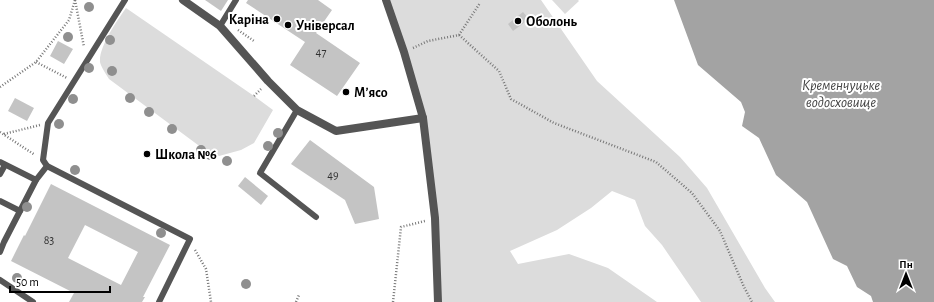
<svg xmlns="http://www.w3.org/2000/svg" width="934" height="302" viewBox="0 0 934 302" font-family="'Alegreya Sans',sans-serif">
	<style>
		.green { fill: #dcdcdc }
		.water { fill: #a3a3a3 }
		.building { fill: #c4c4c4; fill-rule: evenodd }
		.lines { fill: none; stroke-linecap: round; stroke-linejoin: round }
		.path { stroke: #777; stroke-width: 2.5; stroke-dasharray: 1 2; stroke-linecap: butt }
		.lane { stroke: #555; stroke-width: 6 }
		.street { stroke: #555; stroke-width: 8 }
		.tree { fill: #8f8f8f }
		.poi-dot { fill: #000; stroke: #fff; stroke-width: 1.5 }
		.labels { text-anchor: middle; stroke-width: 4; stroke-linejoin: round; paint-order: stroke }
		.number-label { font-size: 12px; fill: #313131 }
		.poi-label { font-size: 14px; font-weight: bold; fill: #000; stroke: #fff; text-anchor: start }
		.water-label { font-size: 15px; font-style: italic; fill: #444; stroke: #fff }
	</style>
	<rect width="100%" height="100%" fill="#fff"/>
	<g class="green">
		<path d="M 386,0 L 541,0 L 597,81 L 680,157 L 707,188 L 765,288 L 775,302 L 701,302 L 662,245 L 645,226 L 635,200 L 612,191 L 591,208 L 557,230 L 510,251 L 518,264 L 569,254 L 608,268 L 657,302 L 438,302 L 423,118 Z"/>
		<path d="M 552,0 L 578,0 L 579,1 L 565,14 Z"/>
		<path d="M 126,8 L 254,96 L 273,110 L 254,143 L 241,150 L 219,156 L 198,145 L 109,79 C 106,74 101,67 100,62 C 99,46 117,21 126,8 Z"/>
	</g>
	<path class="water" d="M 674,0 L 934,0 L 934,302 L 873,302 L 871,296 L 857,287 L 847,266 L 833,259 L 807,202 L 776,175 L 759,138 L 742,126 L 745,112 L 741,102 L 698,65 Z"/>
	<g class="building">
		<path d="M 205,0 L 228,0 L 221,11 Z"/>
		<path d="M 248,0 L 318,0 L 332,10 L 316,33 L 360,63 L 337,96 L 290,65 L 305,42 L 246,3 Z"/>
		<path d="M 523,12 L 529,19 L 513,31 L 508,24 Z"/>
		<path d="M 58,41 L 73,49 L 64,64 L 50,56 Z"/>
		<path d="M 15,98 L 34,108 L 27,121 L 8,111 Z"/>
		<path d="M 310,140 L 374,187 L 379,219 L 355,224 L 345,200 L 291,164 Z"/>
		<path d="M 245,177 L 268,196 L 261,205 L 238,186 Z"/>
		<path d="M 51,184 L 170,245 L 143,297 L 145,297 L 142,302 L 69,302 L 74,293 L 11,261 L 24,235 L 25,236 ZM 85,225 L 138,252 L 121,285 L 68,258 Z"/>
	</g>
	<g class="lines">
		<g class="path">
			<path d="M 75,0 L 84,47"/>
			<path d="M 238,30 L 254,41"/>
			<path d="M 459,35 L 499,71 L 511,99 L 554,123 L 656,162 L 692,193 L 720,231 L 744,287 L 752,302"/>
			<path d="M 413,48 L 428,41 L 459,35 L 480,3"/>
			<path d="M 36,62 L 67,78"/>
			<path d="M 0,87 L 36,62 L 69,20 L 75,0"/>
			<path d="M 254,96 L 261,89"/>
			<path d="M 0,132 L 3,134 L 35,155"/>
			<path d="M 4,134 L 40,125"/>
			<path d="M 195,250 L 206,269 L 211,302"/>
			<path d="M 296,302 L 299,295"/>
			<path d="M 393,302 L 401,227 L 425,221"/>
		</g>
		<g class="lane">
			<path d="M 220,26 L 236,0"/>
			<path d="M 297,110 L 260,173 L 316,217"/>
			<path d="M 0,162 L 36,180"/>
			<path d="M 47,166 L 190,239 L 159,302"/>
			<path d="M 0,174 L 5,165"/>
			<path d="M 0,201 L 20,211"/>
			<path d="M 0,252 L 4,242 L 36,180 L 47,166 L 43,160 L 48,123 L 125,0"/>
			<path d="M 0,280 L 33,302"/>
		</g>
		<g class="street">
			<path d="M 183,0 L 220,26 L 268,81 L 297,110 L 336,131 L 423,118"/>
			<path d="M 386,0 L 404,52 L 423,118 L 435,218 L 438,302"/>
		</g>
	</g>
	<g class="tree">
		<circle cx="89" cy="7" r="5"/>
		<circle cx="68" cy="37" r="5"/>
		<circle cx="110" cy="40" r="5"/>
		<circle cx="89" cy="68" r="5"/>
		<circle cx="112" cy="71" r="5"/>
		<circle cx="130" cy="98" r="5"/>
		<circle cx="73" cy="99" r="5"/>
		<circle cx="149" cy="112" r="5"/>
		<circle cx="59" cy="124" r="5"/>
		<circle cx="172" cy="129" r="5"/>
		<circle cx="278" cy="133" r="5"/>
		<circle cx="268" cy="146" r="5"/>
		<circle cx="201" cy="150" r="5"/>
		<circle cx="210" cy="155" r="5"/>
		<circle cx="227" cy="161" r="5"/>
		<circle cx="75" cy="170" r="5"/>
		<circle cx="27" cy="207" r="5"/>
		<circle cx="161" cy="233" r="5"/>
		<circle cx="17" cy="278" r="5"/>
		<circle cx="246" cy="284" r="5"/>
	</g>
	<g class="poi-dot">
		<circle cx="277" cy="19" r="4"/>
		<circle cx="518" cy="21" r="4"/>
		<circle cx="288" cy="25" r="4"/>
		<circle cx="346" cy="92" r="4"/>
		<circle cx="147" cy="154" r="4"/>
	</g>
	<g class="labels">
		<g class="number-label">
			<text x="321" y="56">47</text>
			<text x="333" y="179">49</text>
			<text x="49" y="244">83</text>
		</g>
		<g class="poi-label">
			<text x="269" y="24" text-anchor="end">Каріна</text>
			<text x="526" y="26">Оболонь</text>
			<text x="296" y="30">Універсал</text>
			<text x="354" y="97">М’ясо</text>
			<text x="155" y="159">Школа №6</text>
		</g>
		<g class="water-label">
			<text x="841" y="90">Кременчуцьке<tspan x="841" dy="17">водосховище</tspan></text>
		</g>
	</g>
	<g transform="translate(906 274)" stroke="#ffffff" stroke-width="3" paint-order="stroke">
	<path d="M0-3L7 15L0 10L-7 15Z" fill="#000000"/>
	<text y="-6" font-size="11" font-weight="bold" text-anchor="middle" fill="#000000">Пн</text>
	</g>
	<path d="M10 286v6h100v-6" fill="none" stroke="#000000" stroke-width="2"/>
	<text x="16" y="286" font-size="12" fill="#000000" stroke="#ffffff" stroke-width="3" paint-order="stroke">50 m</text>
</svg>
